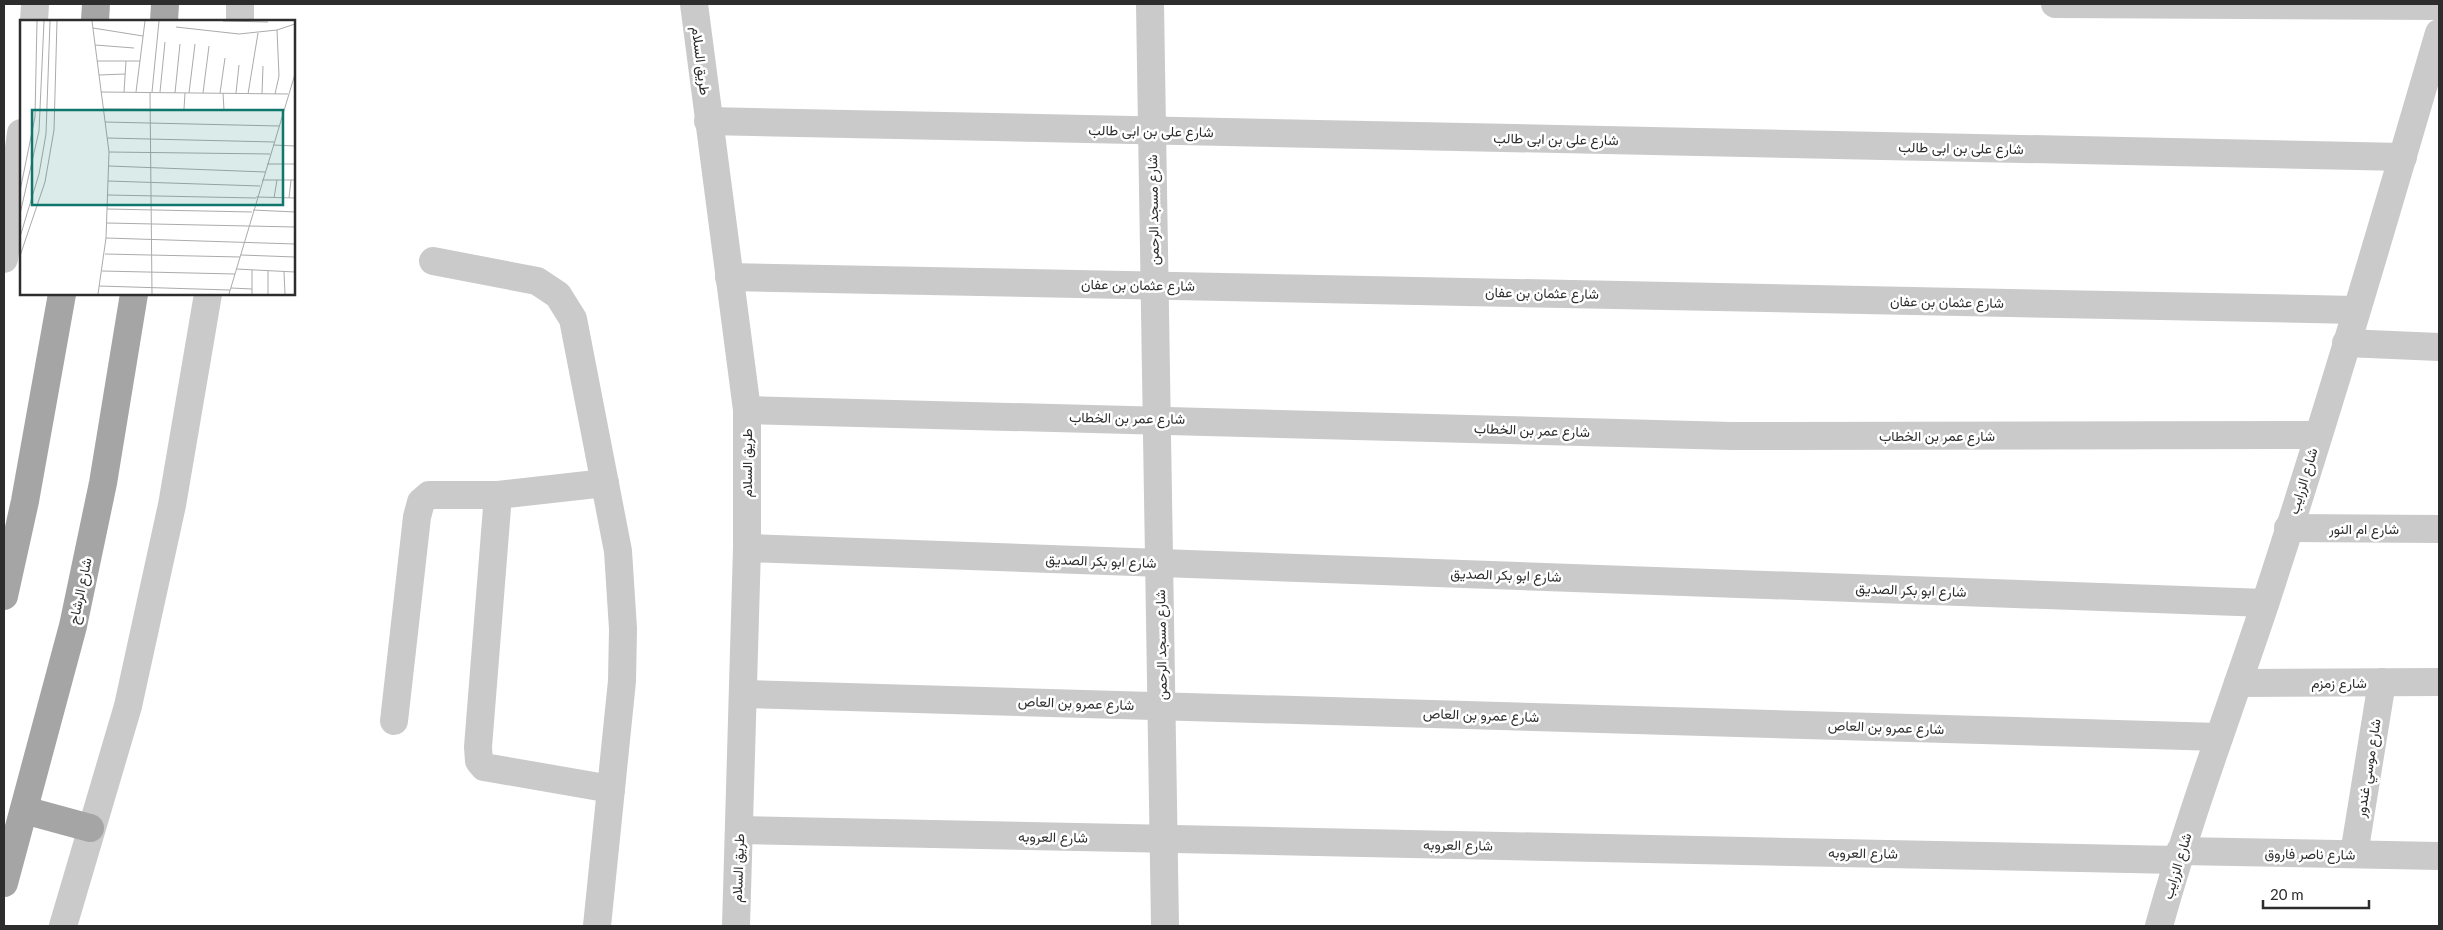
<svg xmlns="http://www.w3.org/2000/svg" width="2443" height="930" viewBox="0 0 2443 930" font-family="Lato,Vazirmatn,sans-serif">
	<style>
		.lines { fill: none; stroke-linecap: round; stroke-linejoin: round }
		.minor { stroke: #cacaca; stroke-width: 28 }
		.major { stroke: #a5a5a5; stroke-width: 28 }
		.labels { text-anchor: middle; stroke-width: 5; stroke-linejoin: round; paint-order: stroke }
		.street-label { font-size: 14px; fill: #2d2d2d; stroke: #fff }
		.inset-road { fill: none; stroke: #ababab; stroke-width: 1 }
		.view { fill: #0f766e; fill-opacity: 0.15; stroke: #0f766e; stroke-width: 2.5 }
		.inset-edge { fill: none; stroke: #2d2d2d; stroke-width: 2.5 }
	</style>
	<rect width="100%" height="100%" fill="#fff"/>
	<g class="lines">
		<g class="minor">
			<path d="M 694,4 L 747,410 L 747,548 L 736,926"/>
			<path d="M 1150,4 L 1165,926"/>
			<path d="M 2055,4 L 2439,6"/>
			<path d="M 34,21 L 35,4"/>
			<path d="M 240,21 L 240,4"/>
			<path d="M 708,121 L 2403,157"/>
			<path d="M 4,259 L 21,133"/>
			<path d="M 433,261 L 537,281 L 558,295 L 573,319 L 618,551 L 623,629 L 622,681 L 597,926"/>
			<path d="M 729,277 L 2356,310"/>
			<path d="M 2346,343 L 2439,347"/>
			<path d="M 747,410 L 1732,436 L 2317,435"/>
			<path d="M 605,483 L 498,495 L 478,747 L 479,761 L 484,767 L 611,789"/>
			<path d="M 2288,528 L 2439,529"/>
			<path d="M 747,548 L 2265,603"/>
			<path d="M 2238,683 L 2439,682"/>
			<path d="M 743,694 L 2219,737"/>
			<path d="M 394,721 L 417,517 L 421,502 L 429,495 L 498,495"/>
			<path d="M 739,830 L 2177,860"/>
			<path d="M 2180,851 L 2439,856"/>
			<path d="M 2354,854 L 2382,682"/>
			<path d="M 63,926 L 128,706 L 172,505 L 208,294"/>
			<path d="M 2159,926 C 2189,817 2229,712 2265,604 C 2327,415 2383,224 2439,33"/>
		</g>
		<g class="major">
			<path d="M 95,21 L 96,4"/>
			<path d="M 164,21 L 165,4"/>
			<path d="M 4,596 L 25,501 L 62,294"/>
			<path d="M 24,810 L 90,828"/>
			<path d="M 4,883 L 73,626 L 103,483 L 134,294"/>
		</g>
	</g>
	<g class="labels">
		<g class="street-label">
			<text transform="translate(701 61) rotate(83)" y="5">طريق السلام</text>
			<text transform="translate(1151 131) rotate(1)" y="5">شارع على بن ابى طالب</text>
			<text transform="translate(1556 139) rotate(1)" y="5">شارع على بن ابى طالب</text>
			<text transform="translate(1961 148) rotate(1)" y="5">شارع على بن ابى طالب</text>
			<text transform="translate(1153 210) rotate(-91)" y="5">شارع مسجد الرحمن</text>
			<text transform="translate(1138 285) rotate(1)" y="5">شارع عثمان بن عفان</text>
			<text transform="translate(1542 293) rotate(1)" y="5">شارع عثمان بن عفان</text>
			<text transform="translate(1947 302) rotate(1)" y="5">شارع عثمان بن عفان</text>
			<text transform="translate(1127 418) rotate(1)" y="5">شارع عمر بن الخطاب</text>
			<text transform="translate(1532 430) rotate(2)" y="5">شارع عمر بن الخطاب</text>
			<text x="1937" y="441">شارع عمر بن الخطاب</text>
			<text transform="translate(747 463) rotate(-90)" y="5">طريق السلام</text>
			<text transform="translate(2303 481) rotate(-73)" y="5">شارع الزرايب</text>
			<text x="2364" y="534">شارع ام النور</text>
			<text transform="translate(1101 561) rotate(2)" y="5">شارع ابو بكر الصديق</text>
			<text transform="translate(1506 575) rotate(2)" y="5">شارع ابو بكر الصديق</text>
			<text transform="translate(1911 590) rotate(2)" y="5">شارع ابو بكر الصديق</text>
			<text transform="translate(80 591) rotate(-78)" y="5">شارع الرشاح</text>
			<text transform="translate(1161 645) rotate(-91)" y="5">شارع مسجد الرحمن</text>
			<text x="2339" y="688">شارع زمزم</text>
			<text transform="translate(1076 703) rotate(2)" y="5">شارع عمرو بن العاص</text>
			<text transform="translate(1481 715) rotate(2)" y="5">شارع عمرو بن العاص</text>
			<text transform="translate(1886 727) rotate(2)" y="5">شارع عمرو بن العاص</text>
			<text transform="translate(2368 768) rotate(-81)" y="5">شارع موسي غندور</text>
			<text transform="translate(1053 837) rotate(1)" y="5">شارع العروبه</text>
			<text transform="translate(1458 845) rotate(1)" y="5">شارع العروبه</text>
			<text transform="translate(1863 853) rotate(1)" y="5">شارع العروبه</text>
			<text transform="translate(2310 854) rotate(1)" y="5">شارع ناصر فاروق</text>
			<text transform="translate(2177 866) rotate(-73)" y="5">شارع الزرايب</text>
			<text transform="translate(738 868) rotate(-88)" y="5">طريق السلام</text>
		</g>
	</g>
	<g transform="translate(20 20)">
		<rect width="275" height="275" fill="#fff"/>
		<path class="inset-road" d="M 72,1 L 89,132 L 86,218 L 78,274M 203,1 L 248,2M 156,7 L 219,14 L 257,10 L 275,4M 73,8 L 123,16M 75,25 L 114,28M 77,41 L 120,41M 79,55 L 105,54M 81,72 L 268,74M 104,72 L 106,41M 116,72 L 125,1M 130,72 L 132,274M 132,72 L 139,1M 140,72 L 145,22M 155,73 L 160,24M 169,73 L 175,24M 183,73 L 189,26M 200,73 L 205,38M 203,73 L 204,90M 216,73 L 219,45M 228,74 L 238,13M 242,74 L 243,46M 255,74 L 259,56 L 257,10M 83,89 L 264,90M 164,89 L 165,73M 85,102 L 259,106M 87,118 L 254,122M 253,125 L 275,126M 89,132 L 250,134M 247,144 L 275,144M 89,146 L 245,152M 242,160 L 275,160M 88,161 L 240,166M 0,171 L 15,97 L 17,1M 88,175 L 236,178M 236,177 L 275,178M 254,178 L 257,160M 269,178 L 271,160M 87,189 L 232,192M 233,190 L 275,192M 0,194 L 19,111 L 24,1M 87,203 L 275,207M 0,217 L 19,154 L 26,114 L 30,1M 86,218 L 275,224M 85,234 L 220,237M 221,235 L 275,237M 0,236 L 25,162 L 34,110 L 37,1M 216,249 L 275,252M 82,251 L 215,254M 248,251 L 248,274M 264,252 L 265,274M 79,266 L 210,270M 211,268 L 232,269M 209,274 L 275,54M 232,274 L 232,250"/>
		<path class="view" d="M 12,90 L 263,90 L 263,185 L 12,185 Z"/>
		<rect width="275" height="275" class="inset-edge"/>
	</g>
	<rect width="2443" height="930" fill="none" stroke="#2d2d2d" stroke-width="10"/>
	<path d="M2263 900v8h106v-8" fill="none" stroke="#2d2d2d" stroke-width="2.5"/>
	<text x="2270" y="900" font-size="15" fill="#2d2d2d" stroke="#ffffff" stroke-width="4" paint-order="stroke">20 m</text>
</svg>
